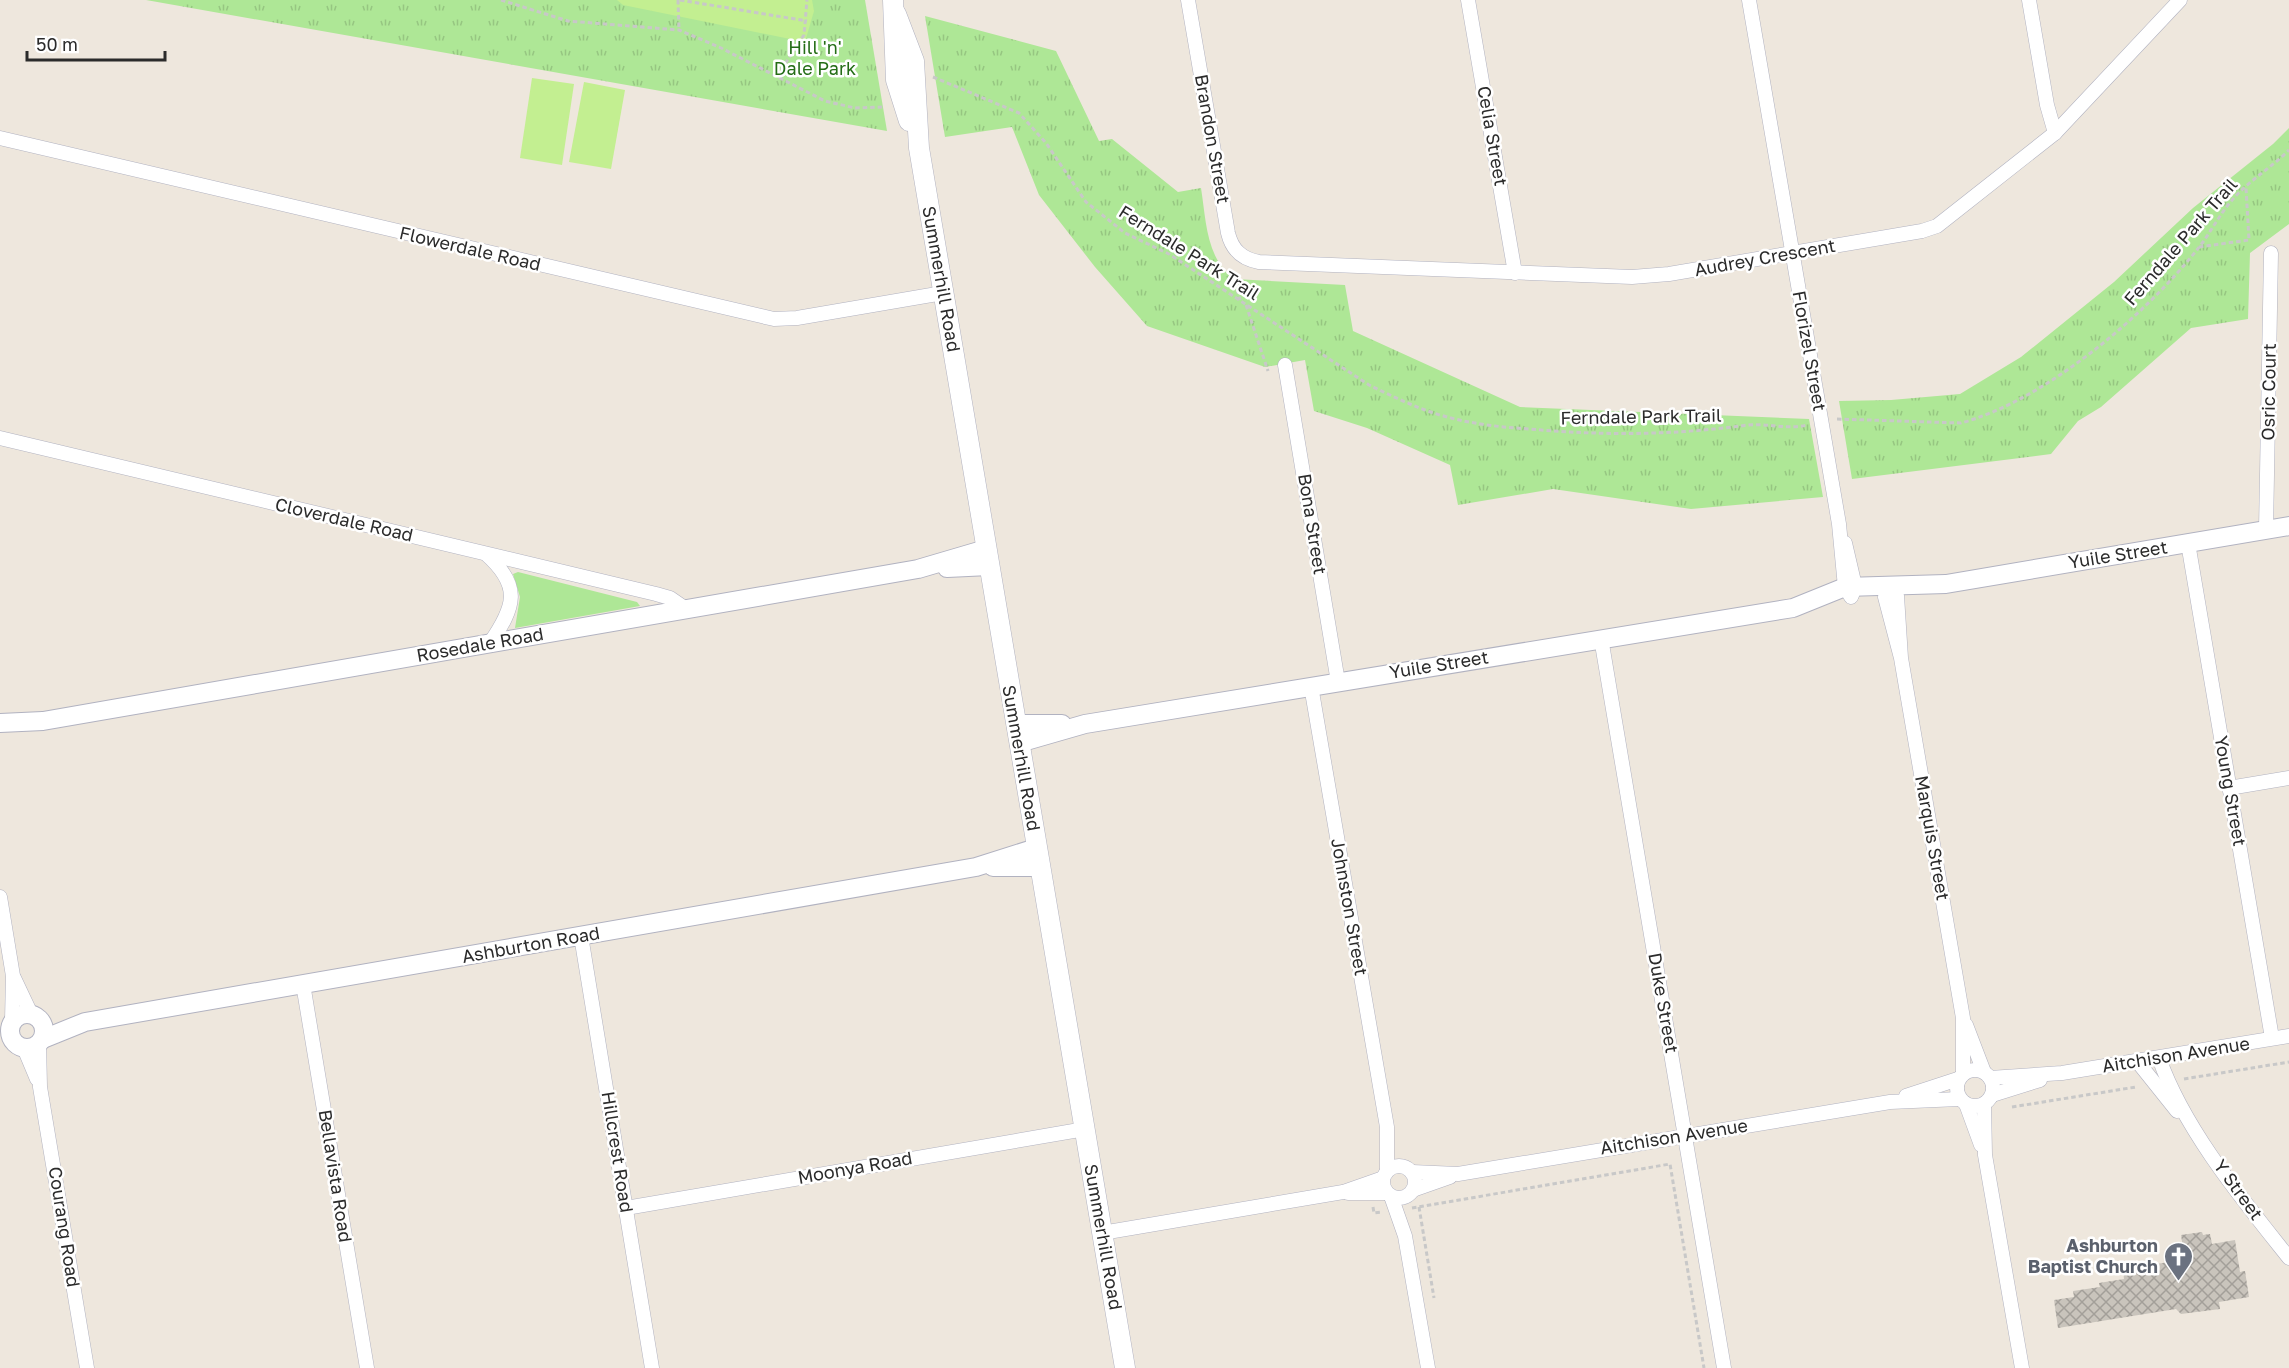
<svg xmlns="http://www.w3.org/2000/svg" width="2289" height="1368" viewBox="0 0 2289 1368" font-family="'Golos Text',sans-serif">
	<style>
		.grass { fill: #aee796 }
		.park { fill: url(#park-tufts) }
		.pitch { fill: #c3ef91 }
		.building { fill: url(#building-cross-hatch) }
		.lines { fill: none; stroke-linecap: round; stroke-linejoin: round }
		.minor-casing { stroke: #b1b2c0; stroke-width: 15 }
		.tertiary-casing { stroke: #b1b2c0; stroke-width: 20 }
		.secondary-casing { stroke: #b1b2c0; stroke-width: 21 }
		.path { stroke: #c8c8c8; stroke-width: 3; stroke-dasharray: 4.5 3; stroke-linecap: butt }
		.minor { stroke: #fff; stroke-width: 14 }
		.tertiary { stroke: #fff; stroke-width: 18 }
		.secondary { stroke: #fff; stroke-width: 20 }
		.labels { text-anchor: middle; stroke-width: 5; stroke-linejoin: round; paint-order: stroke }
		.park-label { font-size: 18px; fill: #246d16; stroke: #fff }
		.street-label { font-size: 18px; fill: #2b2b2b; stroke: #fff }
		.worship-label { font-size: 18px; font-weight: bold; fill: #5b616d; stroke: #fff; text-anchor: end }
	</style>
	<defs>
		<pattern id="park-tufts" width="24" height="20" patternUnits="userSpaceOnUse" patternTransform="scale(1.5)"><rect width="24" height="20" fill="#aee796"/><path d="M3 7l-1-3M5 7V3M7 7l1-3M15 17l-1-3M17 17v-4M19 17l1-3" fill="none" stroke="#96c681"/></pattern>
		<pattern id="building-cross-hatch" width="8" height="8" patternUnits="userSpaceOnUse" patternTransform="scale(1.5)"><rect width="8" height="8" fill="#c9c4bc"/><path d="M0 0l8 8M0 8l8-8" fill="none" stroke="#a39f99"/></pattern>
	</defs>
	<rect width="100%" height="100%" fill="#eee7dd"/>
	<path class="grass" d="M 518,572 L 637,602 L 640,606 L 515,628 L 520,597 L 513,574 Z"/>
	<g class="park">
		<path d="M 146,0 L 865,0 L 887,131 Z"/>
		<path d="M 925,16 L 1056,51 L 1099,141 L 1112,139 L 1178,192 L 1201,188 C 1206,219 1206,259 1234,279 L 1345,285 L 1353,331 L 1520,407 L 1809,419 L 1823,497 L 1691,509 L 1553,489 L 1458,505 L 1450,465 L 1367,428 L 1314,411 L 1305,360 L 1265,367 L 1147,326 L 1095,267 L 1039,195 L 1012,127 L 945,137 Z"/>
		<path d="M 2289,128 L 2289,224 L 2250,253 L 2248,319 L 2191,328 L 2101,407 L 2078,421 L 2051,454 L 1852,479 L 1839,401 L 1891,400 L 1960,394 L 2021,357 L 2114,282 L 2193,208 L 2273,144 Z"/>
	</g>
	<g class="pitch">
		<path d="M 617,0 L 812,0 L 814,11 L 805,42 L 623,5 Z"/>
		<path d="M 532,78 L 574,84 L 562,165 L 520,158 Z"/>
		<path d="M 584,82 L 625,90 L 611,169 L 569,162 Z"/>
	</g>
	<path class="building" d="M 2202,1232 L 2203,1235 L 2210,1234 L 2212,1244 L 2235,1240 L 2240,1272 L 2245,1271 L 2249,1297 L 2219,1302 L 2220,1309 L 2181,1314 L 2176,1309 L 2058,1328 L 2054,1300 L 2074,1297 L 2073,1291 L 2100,1287 L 2099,1283 L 2124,1279 L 2123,1269 L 2169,1262 L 2167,1250 L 2183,1248 L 2181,1235 Z"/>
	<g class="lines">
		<defs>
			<g id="minor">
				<path d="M 1188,0 L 1228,233 C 1232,250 1242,259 1259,262 L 1632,277 L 1669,274 L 1922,231 L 1937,226 L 2055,133 L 2180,0"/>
				<path d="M 1468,0 L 1515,273"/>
				<path d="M 1749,0 L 1839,524 L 1845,587 L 1851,597"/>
				<path d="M 2029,0 L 2047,105 L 2055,133"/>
				<path d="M 0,138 L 774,319 L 797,318 L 943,293"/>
				<path d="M 1285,365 L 1338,682"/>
				<path d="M 0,438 L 656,594 L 670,598 L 686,609"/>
				<path d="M 2266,530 L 2271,253"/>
				<path d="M 1845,543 L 1855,586 L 1852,595"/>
				<path d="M 2188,543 L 2272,1038"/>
				<path d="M 486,554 C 522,586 515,607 490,643"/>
				<path d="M 1601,638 L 1724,1368"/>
				<path d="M 1901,658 L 1897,596 L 1889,587 L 1885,597 L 1901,658 L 1963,1018 L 1963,1074"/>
				<path d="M 1311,686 L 1387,1127 L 1387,1171"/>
				<path d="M 2229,788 L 2289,778"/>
				<path d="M 0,897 L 13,976 L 12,1021"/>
				<path d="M 581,936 L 652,1368"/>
				<path d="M 14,978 L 31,1014"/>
				<path d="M 303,984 L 367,1368"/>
				<path d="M 1966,1025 L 1984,1072"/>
				<path d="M 39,1043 L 40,1087 L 87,1368"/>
				<path d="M 24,1048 L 37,1079"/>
				<path d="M 2159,1058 C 2184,1129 2242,1199 2289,1258"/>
				<path d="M 2137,1061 L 2177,1111"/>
				<circle cx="1975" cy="1088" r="18"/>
				<path d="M 1990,1078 L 2062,1073 L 2289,1036"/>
				<path d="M 1992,1095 L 2040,1080"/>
				<path d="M 1906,1096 L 1958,1079"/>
				<path d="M 1966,1104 L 1981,1145"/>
				<path d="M 1984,1104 L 1985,1155 L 2022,1368"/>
				<circle cx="1399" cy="1182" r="16"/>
				<path d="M 1412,1172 L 1458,1174 L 1890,1102 L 1959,1099"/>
				<path d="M 1413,1190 L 1450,1177"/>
				<path d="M 1348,1193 L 1387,1193"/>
				<path d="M 1391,1196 L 1405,1236 L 1428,1368"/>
				<path d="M 626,1208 L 1085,1129"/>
				<path d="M 1102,1233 L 1343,1192 L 1383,1178"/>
			</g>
			<g id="tertiary">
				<path d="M 947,568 L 989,566"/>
				<path d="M 0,723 L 43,721 L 918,569 L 986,549"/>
				<path d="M 1016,724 L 1062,724"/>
				<path d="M 1019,743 L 1085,724 L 1793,608 L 1845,587 L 1946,584 L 2289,526"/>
				<path d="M 993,867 L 1040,867"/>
				<circle cx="27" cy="1031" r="17"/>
				<path d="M 43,1039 L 85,1022 L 976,867 L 1036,848"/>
			</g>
			<g id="secondary">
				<path d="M 893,0 L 896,80 L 909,121"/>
				<path d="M 896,14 L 914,61 L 919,148 L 1125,1368"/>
			</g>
		</defs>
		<use href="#minor" class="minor-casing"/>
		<use href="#tertiary" class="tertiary-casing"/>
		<use href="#secondary" class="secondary-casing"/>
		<g class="path">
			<path d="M 501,0 L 568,21 L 679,30 L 719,47 L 825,101 L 855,108 L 885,107"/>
			<path d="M 678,0 L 679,30"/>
			<path d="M 680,0 L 807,21"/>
			<path d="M 777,76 L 804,35 L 807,0"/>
			<path d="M 933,77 L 1019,113 L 1046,143 L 1086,202 L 1125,233 L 1169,254 L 1369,385 C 1392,396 1416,408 1440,415 C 1470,424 1499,427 1530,429 C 1603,436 1676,435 1748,425 C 1768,423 1787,430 1807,425"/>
			<path d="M 2199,247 L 2249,240 L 2246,188"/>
			<path d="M 1233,275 L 1240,300"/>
			<path d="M 1246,305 L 1268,371"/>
			<path d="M 1837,419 L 1961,423 C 2046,400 2146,315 2200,246 C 2212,230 2221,212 2234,198 C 2250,180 2272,167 2289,150"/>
			<path d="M 2184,1079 L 2289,1062"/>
			<path d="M 2012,1107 L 2136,1087"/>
			<path d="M 1373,1207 L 1374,1213 L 1382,1212"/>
			<path d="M 1419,1207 L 1434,1298"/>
			<path d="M 1412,1208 L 1670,1164 L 1704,1368"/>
		</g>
		<use href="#minor" class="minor"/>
		<use href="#tertiary" class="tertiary"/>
		<use href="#secondary" class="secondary"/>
	</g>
	<defs>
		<symbol id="church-pin" viewBox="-11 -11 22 30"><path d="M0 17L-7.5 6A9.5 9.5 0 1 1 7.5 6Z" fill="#6b7280" stroke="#fff"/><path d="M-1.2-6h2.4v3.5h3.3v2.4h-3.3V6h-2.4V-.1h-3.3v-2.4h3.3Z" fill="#fff"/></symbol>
	</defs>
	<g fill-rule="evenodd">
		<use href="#church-pin" x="2162" y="1240" width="33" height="45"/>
	</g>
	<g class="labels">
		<g class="park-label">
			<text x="815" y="54">Hill 'n'<tspan x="815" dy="21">Dale Park</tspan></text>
		</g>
		<g class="street-label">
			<text transform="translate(1492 136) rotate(80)" y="6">Celia Street</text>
			<text transform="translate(1212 139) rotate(80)" y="6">Brandon Street</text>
			<text transform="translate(2181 242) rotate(-49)" y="6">Ferndale Park Trail</text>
			<text transform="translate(470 249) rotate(13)" y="6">Flowerdale Road</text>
			<text transform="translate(1189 253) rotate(32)" y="6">Ferndale Park Trail</text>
			<text transform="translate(1765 258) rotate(-10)" y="6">Audrey Crescent</text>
			<text transform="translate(941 279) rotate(80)" y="6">Summerhill Road</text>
			<text transform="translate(1809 351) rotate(80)" y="6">Florizel Street</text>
			<text transform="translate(2269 392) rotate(-89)" y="6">Osric Court</text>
			<text transform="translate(1641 417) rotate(-1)" y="6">Ferndale Park Trail</text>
			<text transform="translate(344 520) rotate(13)" y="6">Cloverdale Road</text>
			<text transform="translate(1312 524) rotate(81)" y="6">Bona Street</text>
			<text transform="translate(2118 555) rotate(-9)" y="6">Yuile Street</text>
			<text transform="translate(480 645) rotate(-10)" y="6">Rosedale Road</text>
			<text transform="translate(1439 665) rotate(-9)" y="6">Yuile Street</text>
			<text transform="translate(1021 758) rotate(80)" y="6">Summerhill Road</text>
			<text transform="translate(2230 791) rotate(80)" y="6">Young Street</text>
			<text transform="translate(1932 838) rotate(80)" y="6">Marquis Street</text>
			<text transform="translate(1349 907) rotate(80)" y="6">Johnston Street</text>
			<text transform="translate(531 945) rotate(-10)" y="6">Ashburton Road</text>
			<text transform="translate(1663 1003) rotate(80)" y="6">Duke Street</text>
			<text transform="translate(2176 1055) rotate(-9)" y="6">Aitchison Avenue</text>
			<text transform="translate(1674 1137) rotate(-9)" y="6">Aitchison Avenue</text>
			<text transform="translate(617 1152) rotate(81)" y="6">Hillcrest Road</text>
			<text transform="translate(855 1168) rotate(-10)" y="6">Moonya Road</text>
			<text transform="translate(335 1176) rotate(81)" y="6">Bellavista Road</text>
			<text transform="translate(2238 1190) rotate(54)" y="6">Y Street</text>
			<text transform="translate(64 1227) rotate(81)" y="6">Courang Road</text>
			<text transform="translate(1103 1237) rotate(80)" y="6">Summerhill Road</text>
		</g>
		<g class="worship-label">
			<text x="2158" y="1252">Ashburton<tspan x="2158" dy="21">Baptist Church</tspan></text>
		</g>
	</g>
	<path d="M27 51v9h138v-9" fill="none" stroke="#2b2b2b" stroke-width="3"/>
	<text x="36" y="51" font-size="18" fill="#2b2b2b" stroke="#ffffff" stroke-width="4.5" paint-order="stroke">50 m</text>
</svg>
